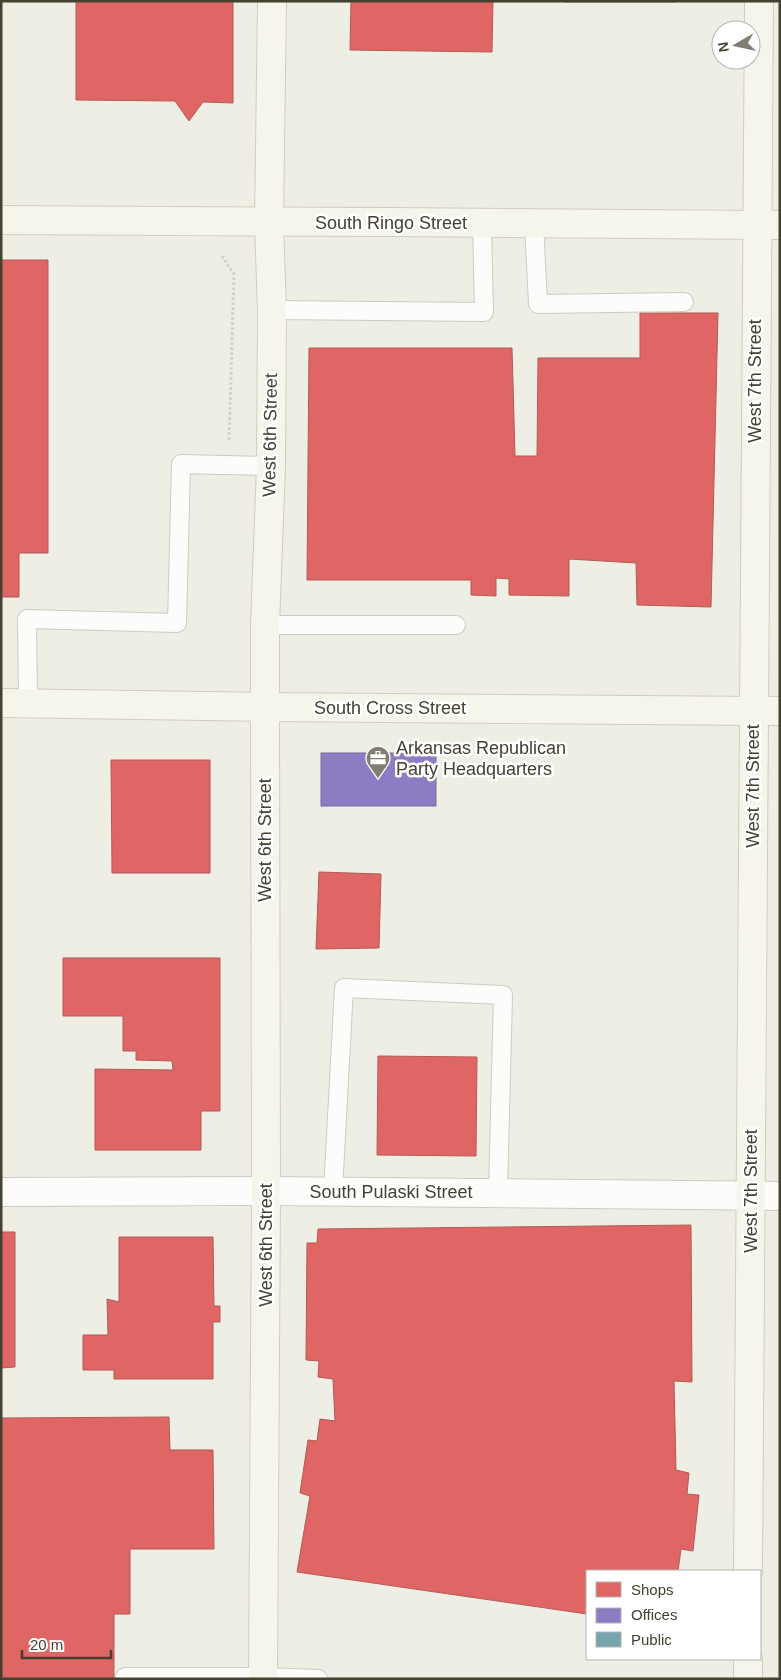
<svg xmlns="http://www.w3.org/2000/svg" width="781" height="1680" viewBox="0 0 781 1680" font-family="Helvetica,sans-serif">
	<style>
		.shops { fill: #e06666; stroke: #b15b56 }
		.offices { fill: #8e7cc3; stroke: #786a97 }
		.public { fill: #76a5af; stroke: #678789 }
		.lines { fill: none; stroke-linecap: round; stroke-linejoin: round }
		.lane-casing { stroke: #cccbc3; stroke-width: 20 }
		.street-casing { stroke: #cccbc3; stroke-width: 30 }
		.secondary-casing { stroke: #cfcdbb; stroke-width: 30 }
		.path { stroke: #d0cec8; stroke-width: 3; stroke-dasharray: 2.5 2.5; stroke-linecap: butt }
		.lane { stroke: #fdfcfb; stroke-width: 18 }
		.street { stroke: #fdfcfb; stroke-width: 28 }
		.secondary { stroke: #f6f5ec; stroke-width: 28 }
		.labels { text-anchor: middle; stroke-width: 5; stroke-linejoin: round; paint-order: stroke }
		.street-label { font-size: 18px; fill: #444131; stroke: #fff }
		.poi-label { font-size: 18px; fill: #444131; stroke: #fff; text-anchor: start }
	</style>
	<rect width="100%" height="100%" fill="#efeee5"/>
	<g class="shops">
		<path d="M 76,1 L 233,1 L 233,103 L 203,102 L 189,121 L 175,101 L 76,100 Z"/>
		<path d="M 351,1 L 493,1 L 492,52 L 350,50 Z"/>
		<path d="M 1,260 L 48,260 L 48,553 L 19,553 L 19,597 L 1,597 Z"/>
		<path d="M 640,313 L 718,313 L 711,607 L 637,605 L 636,563 L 569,559 L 569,596 L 509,595 L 509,579 L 496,578 L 496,596 L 471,595 L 471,580 L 307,580 L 309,348 L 512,348 L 515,456 L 537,456 L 538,358 L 640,358 Z"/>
		<path d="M 111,760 L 210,760 L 210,873 L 112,873 Z"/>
		<path d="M 319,872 L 381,874 L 379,948 L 316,949 Z"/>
		<path d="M 63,958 L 220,958 L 220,1111 L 201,1111 L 201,1150 L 95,1150 L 95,1069 L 173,1070 L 172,1061 L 136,1060 L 136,1051 L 123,1051 L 123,1016 L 63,1016 Z"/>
		<path d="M 378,1056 L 477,1057 L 476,1156 L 377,1155 Z"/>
		<path d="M 691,1225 L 692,1382 L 674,1381 L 676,1470 L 689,1473 L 687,1494 L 699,1495 L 693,1551 L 681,1549 L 678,1571 L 587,1571 L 587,1614 L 297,1572 L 310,1496 L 300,1493 L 308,1440 L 317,1441 L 320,1419 L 335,1421 L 333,1379 L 318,1377 L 319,1361 L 306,1360 L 307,1243 L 317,1243 L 318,1229 Z"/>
		<path d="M 1,1232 L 15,1232 L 15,1367 L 1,1368 Z"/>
		<path d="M 119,1237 L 213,1237 L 214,1306 L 220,1306 L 220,1322 L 213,1322 L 213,1379 L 114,1379 L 114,1370 L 83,1370 L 83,1335 L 108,1335 L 107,1299 L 119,1302 Z"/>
		<path d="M 169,1417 L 170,1450 L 213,1450 L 214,1549 L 130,1549 L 130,1614 L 114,1614 L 114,1679 L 1,1679 L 1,1418 Z"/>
	</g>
	<rect class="offices" x="321" y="753" width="115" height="53"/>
	<rect class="public" x="564" y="1" width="112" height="1"/>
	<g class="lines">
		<defs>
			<g id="lane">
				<path d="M 534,223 L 538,304 L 684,302"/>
				<path d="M 272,310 L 484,312 L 482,223"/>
				<path d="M 265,625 L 456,625"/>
				<path d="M 28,702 L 27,619 L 177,623 L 181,464 L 271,466"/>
				<path d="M 333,1191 L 344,988 L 503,995 L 498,1192"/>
				<path d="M 125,1677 L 263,1677 L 318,1679"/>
			</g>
			<path id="street" d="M 1,1192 L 266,1191 L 780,1196"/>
			<g id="secondary">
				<path d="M 1,220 C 261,223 520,221 780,225"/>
				<path d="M 1,703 L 265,707 L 780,711"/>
				<path d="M 748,1571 L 759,1"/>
				<path d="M 263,1679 L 266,1191 L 265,707 L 265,625 L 271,466 L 272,310 L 269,223 L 272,1"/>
				<path d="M 748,1679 L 748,1659"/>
			</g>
		</defs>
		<use href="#lane" class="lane-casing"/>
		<use href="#street" class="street-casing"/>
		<use href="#secondary" class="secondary-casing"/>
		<path class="path" d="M 222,256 L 234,274 L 229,442"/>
		<use href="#lane" class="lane"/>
		<use href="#street" class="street"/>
		<use href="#secondary" class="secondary"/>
	</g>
	<defs>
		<symbol id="office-pin" viewBox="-11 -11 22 30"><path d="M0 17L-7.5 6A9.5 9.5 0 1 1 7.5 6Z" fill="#807e70" stroke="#fff"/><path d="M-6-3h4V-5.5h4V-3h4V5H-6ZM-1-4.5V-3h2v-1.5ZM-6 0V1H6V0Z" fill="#fff"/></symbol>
	</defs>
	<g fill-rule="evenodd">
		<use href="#office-pin" x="364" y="744" width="28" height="38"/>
	</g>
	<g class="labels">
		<g class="street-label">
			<text x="391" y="229">South Ringo Street</text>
			<text transform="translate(755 381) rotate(-90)" y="6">West 7th Street</text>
			<text transform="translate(270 435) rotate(-89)" y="6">West 6th Street</text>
			<text x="390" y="714">South Cross Street</text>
			<text transform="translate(753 786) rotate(-90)" y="6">West 7th Street</text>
			<text transform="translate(265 840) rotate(-90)" y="6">West 6th Street</text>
			<text transform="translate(751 1191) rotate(-90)" y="6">West 7th Street</text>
			<text x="391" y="1198">South Pulaski Street</text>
			<text transform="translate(266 1245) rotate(-90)" y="6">West 6th Street</text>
		</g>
		<g class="poi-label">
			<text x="396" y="754">Arkansas Republican<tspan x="396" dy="21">Party Headquarters</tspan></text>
		</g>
	</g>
	<rect width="781" height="1680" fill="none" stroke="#444131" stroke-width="5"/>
	<rect x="586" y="1570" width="175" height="90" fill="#ffffff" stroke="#b4b3ad"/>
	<rect x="596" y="1582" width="25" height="15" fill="#e06666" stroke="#b4b3ad"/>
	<text x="631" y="1595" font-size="15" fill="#444131">Shops</text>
	<rect x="596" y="1608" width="25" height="15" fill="#8e7cc3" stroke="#b4b3ad"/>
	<text x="631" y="1620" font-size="15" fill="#444131">Offices</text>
	<rect x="596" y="1632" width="25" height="15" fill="#76a5af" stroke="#b4b3ad"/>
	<text x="631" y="1645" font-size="15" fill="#444131">Public</text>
	<g transform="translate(736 45) rotate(261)"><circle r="24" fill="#ffffff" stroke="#b4b3ad"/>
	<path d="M0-4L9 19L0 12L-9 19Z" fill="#807e70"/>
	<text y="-8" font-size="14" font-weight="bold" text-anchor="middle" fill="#444131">N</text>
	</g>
	<path d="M22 1650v8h89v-8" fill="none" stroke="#444131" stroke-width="2.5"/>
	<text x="30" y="1650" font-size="15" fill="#444131" stroke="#ffffff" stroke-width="4" paint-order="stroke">20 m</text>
</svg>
